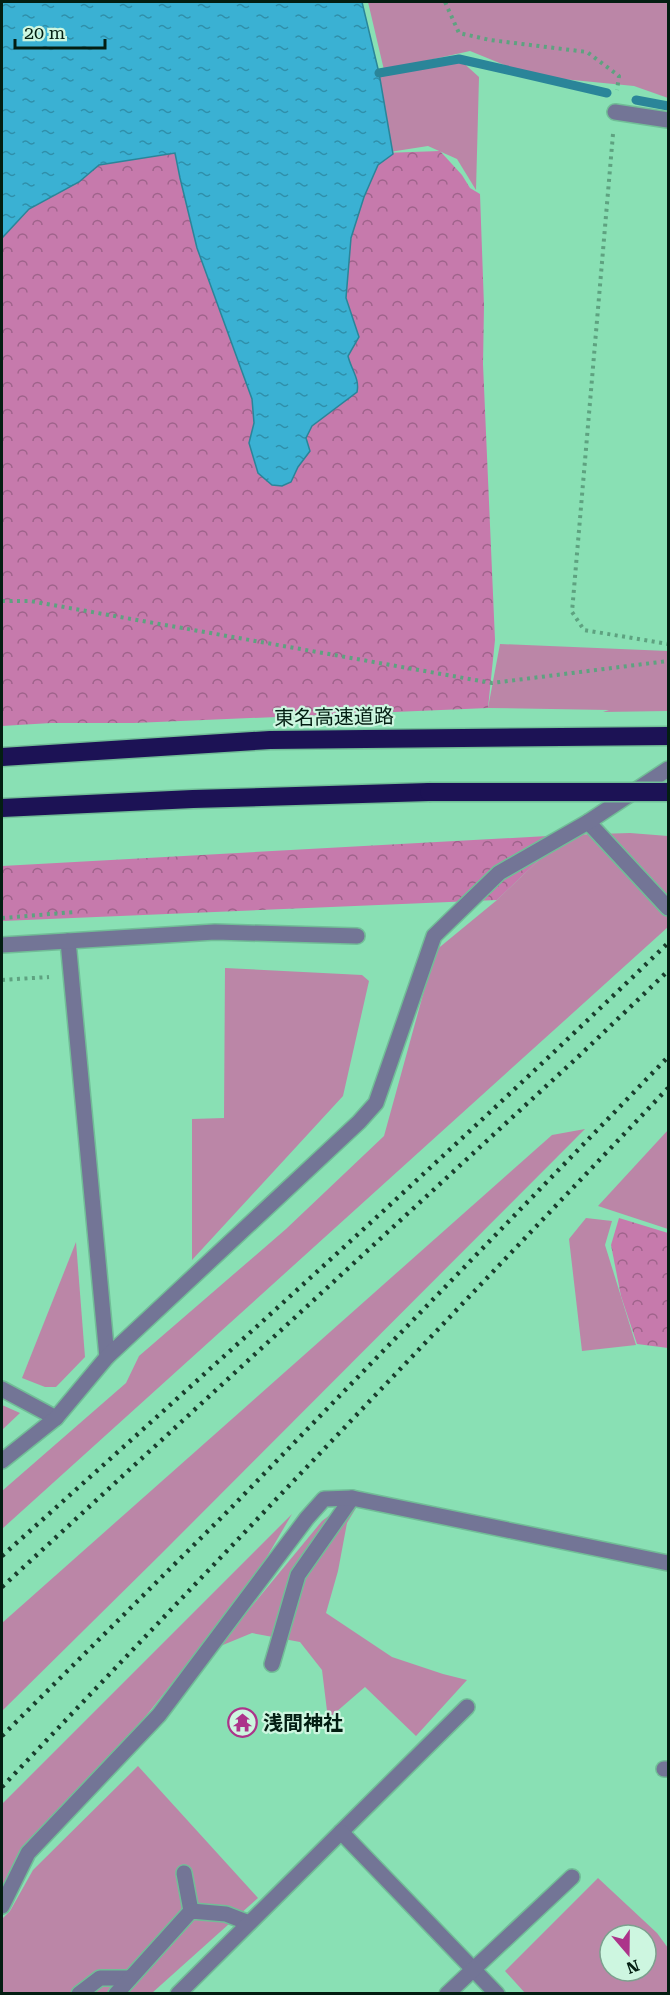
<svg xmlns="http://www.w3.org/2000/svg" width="670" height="1995" viewBox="0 0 670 1995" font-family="'Roboto Serif','Noto Sans JP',serif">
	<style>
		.green { fill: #bb86a7; fill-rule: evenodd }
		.forest { fill: url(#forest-crowns) }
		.water { fill: url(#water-ripples); stroke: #2a8599; stroke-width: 1.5 }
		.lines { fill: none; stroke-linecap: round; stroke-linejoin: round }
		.stream { stroke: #2a8599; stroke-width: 9 }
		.minor-casing { stroke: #71bd97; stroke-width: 18 }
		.highway-casing { stroke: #71bd97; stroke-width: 21 }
		.path { stroke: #5ea280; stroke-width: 4; stroke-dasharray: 3 4.5; stroke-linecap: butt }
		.minor { stroke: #737596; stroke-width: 15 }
		.highway { stroke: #1c1255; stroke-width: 18 }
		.rail { stroke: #193e2d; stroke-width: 4.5; stroke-dasharray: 3 6; stroke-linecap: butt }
		.highway-bridge-casing { stroke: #71bd97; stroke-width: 21; stroke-linecap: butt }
		.highway-bridge { stroke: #1c1255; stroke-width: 18 }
		.labels { text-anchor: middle; stroke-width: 4.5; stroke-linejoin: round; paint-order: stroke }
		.street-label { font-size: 20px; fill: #031e12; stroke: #cdf6e0 }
		.poi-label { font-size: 20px; font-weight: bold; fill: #031e12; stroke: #cdf6e0; text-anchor: start }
	</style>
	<defs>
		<pattern id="forest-crowns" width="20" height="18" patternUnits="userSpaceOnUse" patternTransform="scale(1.5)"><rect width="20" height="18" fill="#c67aac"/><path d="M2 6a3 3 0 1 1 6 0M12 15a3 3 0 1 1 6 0" fill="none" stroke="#9f638b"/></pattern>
		<pattern id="water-ripples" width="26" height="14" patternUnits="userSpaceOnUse" patternTransform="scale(1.5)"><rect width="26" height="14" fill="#3ab1d3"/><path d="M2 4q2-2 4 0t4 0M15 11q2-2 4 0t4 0" fill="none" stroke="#2f8faa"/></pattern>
	</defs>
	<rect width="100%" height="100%" fill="#89e0b4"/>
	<g class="green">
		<path d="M 368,2 L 668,2 L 668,98 L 634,86 L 532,76 L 470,51 L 384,70 Z"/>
		<path d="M 459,59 L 479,77 L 476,190 L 457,159 L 428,146 L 383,153 L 384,105 L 379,73 Z"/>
		<path d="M 500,644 L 668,651 L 668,711 L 603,712 L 609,710 L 488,708 Z"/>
		<path d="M 630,833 L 668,836 L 668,927 L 2,1529 L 2,1491 L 126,1383 L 139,1356 L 286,1229 L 384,1136 L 435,951 L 497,900 L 565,835 Z"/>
		<path d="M 225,968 L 362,975 L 369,981 L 343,1096 L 192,1260 L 192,1119 L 224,1118 Z"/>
		<path d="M 585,1129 L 162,1553 L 2,1711 L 2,1623 L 552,1135 Z"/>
		<path d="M 668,1130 L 668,1229 L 598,1206 Z"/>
		<path d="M 586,1218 L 612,1221 L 605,1245 L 636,1345 L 582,1351 L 569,1239 Z"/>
		<path d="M 76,1242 L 85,1357 L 56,1387 L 45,1387 L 22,1378 Z"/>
		<path d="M 2,1405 L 20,1413 L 2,1430 Z"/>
		<path d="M 352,1498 L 356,1508 L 347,1523 L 338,1571 L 326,1613 L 392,1657 L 443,1674 L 467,1680 L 416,1736 L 365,1687 L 328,1719 L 322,1670 L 300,1642 L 252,1633 L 218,1647 L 322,1521 Z"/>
		<path d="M 292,1514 L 251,1584 L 2,1897 L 2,1804 Z"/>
		<path d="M 138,1766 L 258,1898 L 152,1993 L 2,1994 L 2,1919 L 10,1911 L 33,1870 Z"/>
		<path d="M 598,1878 L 657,1933 L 668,1948 L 668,1993 L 525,1993 L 505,1971 ZM 610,1935 L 646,1935 L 646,1971 L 610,1971 Z"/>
	</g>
	<g class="forest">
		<path d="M 440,151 L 462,175 L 470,188 L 480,194 L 484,306 L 483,364 L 495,640 L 488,708 L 134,723 L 51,723 L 2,726 L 2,238 L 29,209 L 79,182 L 99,165 L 175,153 C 190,238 223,318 252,399 L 254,423 L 249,443 L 258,473 L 329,252 L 383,153 Z"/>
		<path d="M 565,835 L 497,900 L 2,921 L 2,866 Z"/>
		<path d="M 619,1218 L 668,1233 L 668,1348 L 637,1344 L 621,1296 L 611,1245 Z"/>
	</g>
	<path class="water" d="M 2,2 L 362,2 L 379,73 L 393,154 L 378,165 L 364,197 L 351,238 L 346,298 L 359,337 L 348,356 C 351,369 360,379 357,392 L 312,426 L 306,438 L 310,451 L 298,467 L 291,482 L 282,486 L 272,485 L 258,473 L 249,443 L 254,423 L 252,399 L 197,248 L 180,178 L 175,153 L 99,165 L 79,182 L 29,209 L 2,238 Z"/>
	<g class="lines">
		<g class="stream">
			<path d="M 379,73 L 459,59 L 607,93"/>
			<path d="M 636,100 L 668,106"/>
		</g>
		<defs>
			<g id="minor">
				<path d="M 615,112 L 668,120"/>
				<path d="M 588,822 L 668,908"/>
				<path d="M 68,941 L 107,1357"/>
				<path d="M 2,945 L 215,932 L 357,936"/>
				<path d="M 2,1389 L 56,1418"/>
				<path d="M 2,1461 L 56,1418 L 107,1357 L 359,1122 L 376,1103 L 434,936 L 499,873 L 588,822 L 668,769"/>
				<path d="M 272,1664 L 298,1575 L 352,1498"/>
				<path d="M 664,1769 L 668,1769"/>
				<path d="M 341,1832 L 467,1707"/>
				<path d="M 184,1873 L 191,1911"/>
				<path d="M 2,1906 L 28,1853 L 159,1715 L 307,1518 L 324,1499 L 352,1498 L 668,1563"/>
				<path d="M 79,1994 L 100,1978 L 130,1978"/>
				<path d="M 116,1994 L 191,1911 L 226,1914 L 249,1923"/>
				<path d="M 178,1994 L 341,1832 L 497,1994"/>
				<path d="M 447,1994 L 572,1877"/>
			</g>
			<g id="highway">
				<path d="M 2,757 L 270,740 L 668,736"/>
				<path d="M 2,808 L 193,799 L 429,792"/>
			</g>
		</defs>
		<use href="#minor" class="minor-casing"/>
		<use href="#highway" class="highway-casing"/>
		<g class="path">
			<path d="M 445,2 L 459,33 L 490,40 L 587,52 L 619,76 L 617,90"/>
			<path d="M 613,134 L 572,612 L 584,630 L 668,644"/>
			<path d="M 2,601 L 30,601 L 492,683 L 668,661"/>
			<path d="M 2,918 L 75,912"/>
			<path d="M 2,980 L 49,977"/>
		</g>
		<use href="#minor" class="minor"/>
		<use href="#highway" class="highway"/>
		<g class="rail">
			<path d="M 2,1556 C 226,1355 451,1153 668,943"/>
			<path d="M 2,1587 L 580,1055 L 668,971"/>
			<path d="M 2,1736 L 229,1510 L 668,1057"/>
			<path d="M 2,1787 L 668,1088"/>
		</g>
		<defs>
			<path id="highway-bridge" d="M 429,792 L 668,792"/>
		</defs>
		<use href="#highway-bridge" class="highway-bridge-casing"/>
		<use href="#highway-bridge" class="highway-bridge"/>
	</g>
	<defs>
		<symbol id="temple-ring" viewBox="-11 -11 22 22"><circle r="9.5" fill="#cdf6e0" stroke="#ac348a" stroke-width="1.5"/><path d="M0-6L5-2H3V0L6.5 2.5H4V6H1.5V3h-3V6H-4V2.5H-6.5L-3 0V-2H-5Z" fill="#ac348a"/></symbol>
	</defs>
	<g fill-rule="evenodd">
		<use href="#temple-ring" x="226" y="1706" width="33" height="33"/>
	</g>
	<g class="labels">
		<g class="street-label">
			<text transform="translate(334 717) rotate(-1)" y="7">東名高速道路</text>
		</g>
		<g class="poi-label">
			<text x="263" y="1730">浅間神社</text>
		</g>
	</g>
	<rect width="670" height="1995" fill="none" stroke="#031e12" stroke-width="6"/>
	<g transform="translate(628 1953) rotate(160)"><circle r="28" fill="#cdf6e0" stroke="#7ca08e" stroke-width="1.5"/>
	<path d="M0-4.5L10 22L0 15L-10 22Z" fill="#ac348a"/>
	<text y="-9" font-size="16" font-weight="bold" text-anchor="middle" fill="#031e12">N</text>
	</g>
	<path d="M15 39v9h90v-9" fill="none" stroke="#031e12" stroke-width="3"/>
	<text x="24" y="39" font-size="18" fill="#031e12" stroke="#cdf6e0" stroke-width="4.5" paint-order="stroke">20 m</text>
</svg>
